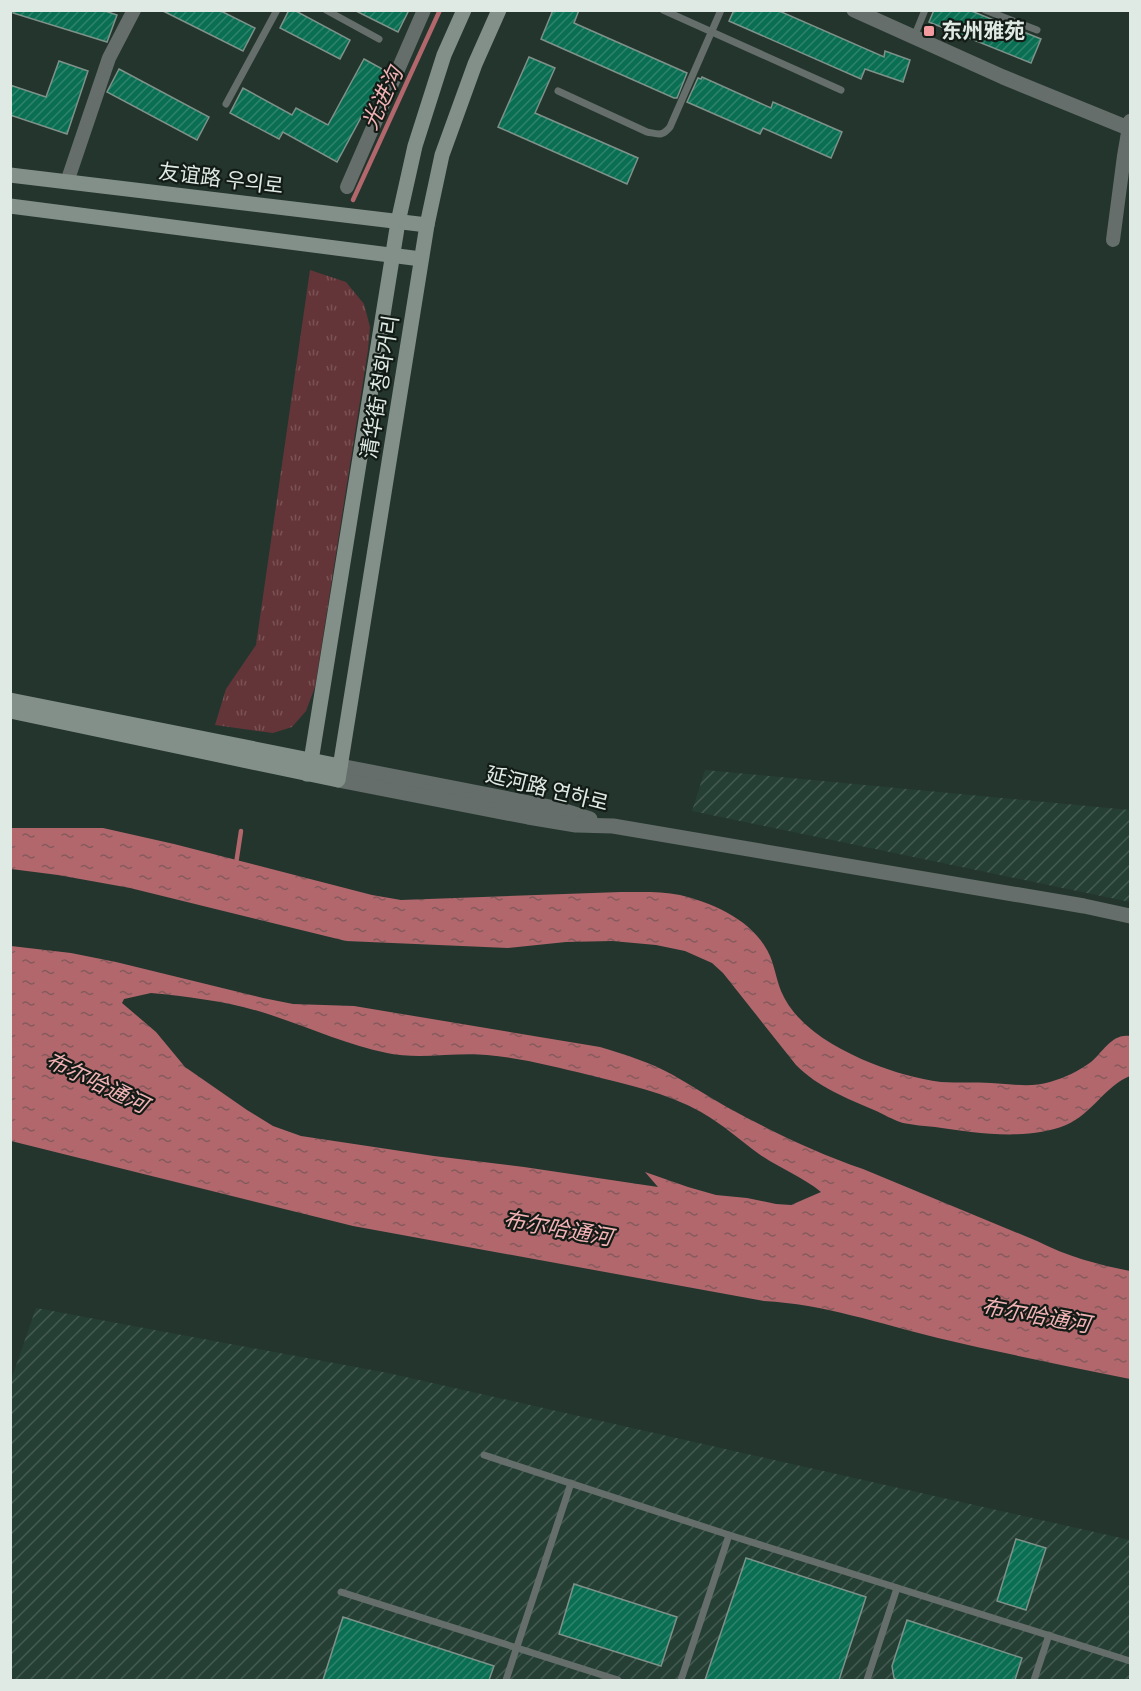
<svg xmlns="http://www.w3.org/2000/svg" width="1141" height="1691" viewBox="0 0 1141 1691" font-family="'Titillium Web','Noto Sans SC','Noto Sans KR',sans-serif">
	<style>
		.industrial { fill: url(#industrial-furrows) }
		.park { fill: url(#park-tufts) }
		.water { fill: url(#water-ripples); fill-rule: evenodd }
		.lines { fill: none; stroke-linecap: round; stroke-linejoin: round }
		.stream { stroke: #b1676c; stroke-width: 4.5 }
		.building { fill: url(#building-hatch); stroke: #7e9289; stroke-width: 1.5 }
		.service { stroke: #656e6a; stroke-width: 7 }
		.minor { stroke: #656e6a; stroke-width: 14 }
		.tertiary { stroke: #656e6a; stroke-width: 15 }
		.secondary { stroke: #83908a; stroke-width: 15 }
		.poi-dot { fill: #f49b9f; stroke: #131b17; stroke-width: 2 }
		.labels { text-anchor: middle; stroke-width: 4.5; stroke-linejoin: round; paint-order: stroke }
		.poi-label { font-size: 21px; font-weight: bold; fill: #dfeae5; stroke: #131b17; text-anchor: start }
		.street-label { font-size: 21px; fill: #dfeae5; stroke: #131b17 }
		.water-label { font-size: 22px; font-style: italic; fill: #f3b3b5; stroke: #131b17 }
	</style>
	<defs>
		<pattern id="industrial-furrows" width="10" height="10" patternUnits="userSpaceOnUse" patternTransform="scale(1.5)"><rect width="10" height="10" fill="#253f35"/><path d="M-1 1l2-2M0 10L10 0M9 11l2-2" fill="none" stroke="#445b52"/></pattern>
		<pattern id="park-tufts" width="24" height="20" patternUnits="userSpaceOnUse" patternTransform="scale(1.5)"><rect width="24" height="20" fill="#643538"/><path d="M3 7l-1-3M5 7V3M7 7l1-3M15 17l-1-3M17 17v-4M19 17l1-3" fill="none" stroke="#7a5255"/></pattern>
		<pattern id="water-ripples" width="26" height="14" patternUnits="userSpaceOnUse" patternTransform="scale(1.5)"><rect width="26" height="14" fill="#b1676c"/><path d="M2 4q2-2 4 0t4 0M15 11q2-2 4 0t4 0" fill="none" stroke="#855a5c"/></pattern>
		<pattern id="building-hatch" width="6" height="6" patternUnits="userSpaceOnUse" patternTransform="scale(1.5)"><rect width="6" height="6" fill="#0a6e52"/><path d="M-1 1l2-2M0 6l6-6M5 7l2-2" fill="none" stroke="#2d836b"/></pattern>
	</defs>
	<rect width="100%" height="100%" fill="#24352e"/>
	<g class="industrial">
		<path d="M 705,770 L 1130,810 L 1130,902 L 692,811 Z"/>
		<path d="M 36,1308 L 388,1373 L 1130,1540 L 1130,1680 L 11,1680 L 11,1380 Z"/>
	</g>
	<path class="park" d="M 310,270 L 346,282 L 364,304 L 370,327 L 368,350 L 315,687 L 306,711 L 292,727 L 273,733 L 215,725 L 226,689 L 256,645 Z"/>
	<g class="water">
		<path d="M 11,828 L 103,828 L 174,844 L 372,895 L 401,900 L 621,892 C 640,892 661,891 680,895 C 710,902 747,918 764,945 C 774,959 775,976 781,991 C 796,1027 837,1049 871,1063 C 893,1072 918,1079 941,1082 C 958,1083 975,1082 991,1083 C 1012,1084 1030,1088 1050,1082 C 1064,1078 1079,1071 1091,1062 C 1103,1052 1112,1033 1130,1036 L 1130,1076 C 1106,1085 1092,1114 1066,1125 C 1027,1141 975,1133 935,1127 C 925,1126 913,1125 903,1123 C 893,1120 883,1114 874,1110 C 846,1098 818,1087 796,1065 L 723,973 L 712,963 L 685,951 L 656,945 L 612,941 L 566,942 L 508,948 L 346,941 L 130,888 L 58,875 L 11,869 Z"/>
		<path d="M 11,946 L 71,953 L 116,962 L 263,998 L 293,1004 L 354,1006 L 600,1047 C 624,1054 652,1063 673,1075 C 691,1085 707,1096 725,1106 C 769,1130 815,1153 863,1169 L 1037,1241 C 1066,1256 1099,1265 1130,1271 L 1130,1379 C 1066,1366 1002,1353 938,1338 C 881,1324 823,1304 764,1301 L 353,1226 L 11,1141 ZM 151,993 C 192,997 232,1002 271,1015 C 310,1028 348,1045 387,1053 C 419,1060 454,1052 487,1055 C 521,1058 556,1067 589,1075 C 626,1084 667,1093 701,1112 C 722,1124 740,1140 759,1154 C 779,1168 803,1177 821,1192 L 791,1205 L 776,1204 L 747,1198 L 716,1195 L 688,1187 L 645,1172 L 658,1187 L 524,1167 L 434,1156 L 301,1136 L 273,1126 L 247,1110 L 185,1067 L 156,1032 L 122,1003 L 124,999 Z"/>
	</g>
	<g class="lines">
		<g class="stream">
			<path d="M 353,200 L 440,10"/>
			<path d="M 236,864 L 241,831"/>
		</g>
	</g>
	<g class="building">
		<path d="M 13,10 L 102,10 L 117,15 L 107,42 L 13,13 Z"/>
		<path d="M 161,10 L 219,10 L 255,28 L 243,51 Z"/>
		<path d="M 289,10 L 294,10 L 350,40 L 340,59 L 280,28 Z"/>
		<path d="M 354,10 L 409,10 L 398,32 Z"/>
		<path d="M 553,10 L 579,10 L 574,23 L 687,73 L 677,98 L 674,98 L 541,39 Z"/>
		<path d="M 734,10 L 777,10 L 884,57 L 885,51 L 910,60 L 903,82 L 865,69 L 861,79 L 729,21 Z"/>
		<path d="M 934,10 L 969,10 L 1041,39 L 1031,63 L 929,22 Z"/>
		<path d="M 529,57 L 555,68 L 535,113 L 638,158 L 627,184 L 498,127 Z"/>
		<path d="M 364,59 L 386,71 L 337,162 L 283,132 L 279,139 L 230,113 L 243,88 L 292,115 L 296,108 L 328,125 Z"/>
		<path d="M 59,61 L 88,71 L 67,134 L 10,115 L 10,85 L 46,97 Z"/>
		<path d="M 119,69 L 209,117 L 197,140 L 107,92 Z"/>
		<path d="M 702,77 L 771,108 L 773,102 L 842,132 L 831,158 L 763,128 L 760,134 L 687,102 L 698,78 L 701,79 Z"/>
		<path d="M 1016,1539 L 1046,1548 L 1026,1610 L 997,1601 Z"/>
		<path d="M 746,1558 L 866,1597 L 839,1680 L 705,1680 Z"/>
		<path d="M 574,1584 L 677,1617 L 661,1666 L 559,1634 Z"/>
		<path d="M 343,1617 L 494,1666 L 489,1680 L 323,1680 Z"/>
		<path d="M 907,1620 L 1022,1658 L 1015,1680 L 897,1680 L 894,1678 L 892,1666 Z"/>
	</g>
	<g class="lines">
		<g class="service">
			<path d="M 326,10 L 379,39"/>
			<path d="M 663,10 L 841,90"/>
			<path d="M 985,10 L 1037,30"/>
			<path d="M 914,37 L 925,10"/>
			<path d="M 558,91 L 647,132 C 658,134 662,137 670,127 L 721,10"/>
			<path d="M 226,104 L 277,10"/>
			<path d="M 484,1455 L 729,1535 L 1130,1661"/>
			<path d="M 341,1592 L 618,1680"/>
			<path d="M 506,1680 L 571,1483"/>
			<path d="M 681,1680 L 729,1535"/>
			<path d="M 867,1680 L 897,1588"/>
			<path d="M 1034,1680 L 1049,1635"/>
		</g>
		<g class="minor">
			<path d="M 67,182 L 109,58 L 134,10"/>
			<path d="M 347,187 L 424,10"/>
			<path d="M 1113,240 L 1124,156 L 1130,121"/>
		</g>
		<g class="tertiary">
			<path d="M 854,10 L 1003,77 L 1128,128"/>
			<path d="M 340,766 L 555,808 L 590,819"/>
			<path d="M 338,780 L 528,817 L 576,825 L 613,826 L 1084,906 L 1130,916"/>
		</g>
		<g class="secondary">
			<path d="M 10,175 L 427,225"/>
			<path d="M 10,206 L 421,259"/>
			<path d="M 10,700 L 340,766"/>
			<path d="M 10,711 L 338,780 L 427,225 L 442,155 L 475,64 L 499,10"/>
			<path d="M 307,774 L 311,761 L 398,222 L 415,146 L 444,55 L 464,10"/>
		</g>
	</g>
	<rect class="poi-dot" x="923" y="25" width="12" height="12" rx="3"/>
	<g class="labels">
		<g class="poi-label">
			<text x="941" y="38">东州雅苑</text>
		</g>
		<g class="street-label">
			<text transform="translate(221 179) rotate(7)" y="7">友谊路 우의로</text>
			<text transform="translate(380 387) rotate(-81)" y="7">清华街 청화거리</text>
			<text transform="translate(547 789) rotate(14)" y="7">延河路 연하로</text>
		</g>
		<g class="water-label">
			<text transform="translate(382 98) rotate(-65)" y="8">光进沟</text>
			<text transform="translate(97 1082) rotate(26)" y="8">布尔哈通河</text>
			<text transform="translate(558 1228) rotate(10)" y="8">布尔哈通河</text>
			<text transform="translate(1036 1315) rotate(10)" y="8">布尔哈通河</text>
		</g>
	</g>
	<rect width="1141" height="1691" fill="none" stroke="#dfeae5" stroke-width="24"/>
</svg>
